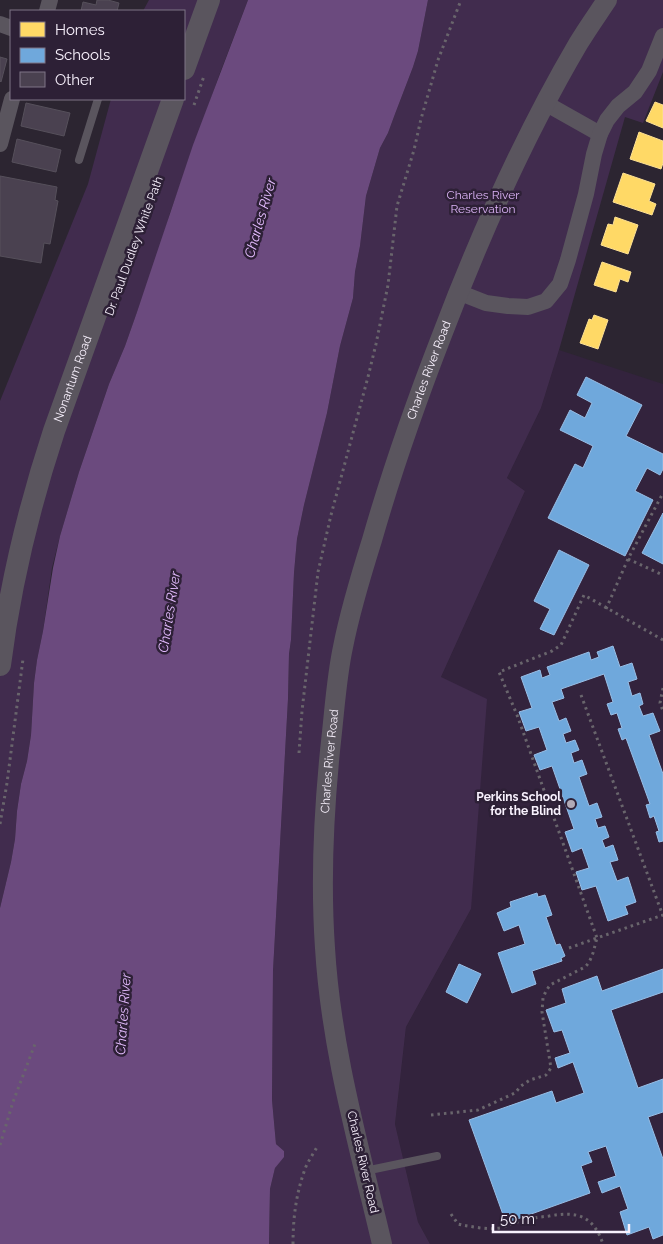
<svg xmlns="http://www.w3.org/2000/svg" width="663" height="1244" viewBox="0 0 663 1244" font-family="Raleway,sans-serif">
	<style>
		.built { fill: #33233d }
		.green { fill: #412c4e }
		.water { fill: #6b4a7e }
		.homes { fill: #ffd966; stroke: #fde093 }
		.schools { fill: #6fa8dc; stroke: #98bee6 }
		.building { fill: #4a4150; stroke: #56505b }
		.lines { fill: none; stroke-linecap: round; stroke-linejoin: round }
		.path { stroke: #69656c; stroke-width: 3; stroke-dasharray: 2.5 4; stroke-linecap: butt }
		.service { stroke: #5a555e; stroke-width: 8 }
		.minor { stroke: #5a555e; stroke-width: 16 }
		.tertiary { stroke: #5a555e; stroke-width: 20 }
		.secondary { stroke: #5a555e; stroke-width: 22 }
		.poi-dot { fill: #b1aab6; stroke: #2d2036; stroke-width: 2 }
		.labels { text-anchor: middle; stroke-width: 5; stroke-linejoin: round; paint-order: stroke }
		.park-label { font-size: 12px; fill: #dbb3f6; stroke: #2d2036 }
		.street-label { font-size: 12px; fill: #f8f1fd; stroke: #2d2036 }
		.poi-label { font-size: 12px; font-weight: bold; fill: #f8f1fd; stroke: #2d2036; text-anchor: end }
		.water-label { font-size: 14px; font-style: italic; fill: #e3bbfe; stroke: #2d2036 }
	</style>
	<rect width="100%" height="100%" fill="#2c2531"/>
	<path class="built" d="M 559,350 L 663,384 L 663,1244 L 430,1244 L 418,1222 L 395,1124 L 406,1027 L 471,909 L 441,677 L 525,491 L 507,478 L 541,408 Z"/>
	<g class="green">
		<path d="M 149,0 L 248,0 L 220,73 L 170,213 L 159,250 L 125,346 L 109,384 L 79,472 L 60,536 L 52,568 L 43,631 L 37,660 L 34,683 L 31,735 L 27,761 L 21,784 L 17,811 L 15,839 L 11,862 L 0,908 L 0,401 L 88,184 L 111,99 L 184,99 L 184,11 L 143,11 Z"/>
		<path d="M 428,0 L 663,0 L 663,72 L 643,123 L 625,117 L 559,350 L 541,408 L 507,478 L 525,491 L 441,677 L 487,699 L 471,909 L 406,1027 L 395,1124 L 418,1222 L 430,1244 L 269,1244 L 270,1189 L 275,1168 L 284,1151 L 276,1144 L 272,1100 L 273,971 L 288,699 L 289,654 L 291,640 L 294,573 L 297,539 L 304,505 L 327,413 L 340,346 L 353,298 L 355,272 L 360,246 L 366,196 L 380,148 L 388,133 L 395,114 L 413,67 L 418,51 Z"/>
	</g>
	<path class="water" d="M 248,0 L 428,0 L 418,51 L 413,67 L 395,114 L 388,133 L 380,148 L 366,196 L 360,246 L 355,272 L 353,298 L 340,346 L 327,413 L 304,505 L 297,539 L 294,573 L 291,640 L 289,654 L 288,699 L 273,971 L 272,1100 L 276,1144 L 284,1151 L 284,1157 L 275,1168 L 270,1189 L 269,1244 L 0,1244 L 0,908 L 11,862 L 15,839 L 17,811 L 21,784 L 27,761 L 31,735 L 34,683 L 37,660 L 43,631 L 53,568 L 60,536 L 79,472 L 109,384 L 125,346 L 137,312 L 193,145 Z"/>
	<g class="homes">
		<path d="M 655,102 L 663,105 L 663,128 L 646,121 Z"/>
		<path d="M 639,132 L 663,141 L 663,163 L 661,169 L 630,159 Z"/>
		<path d="M 623,173 L 655,184 L 649,201 L 656,204 L 652,215 L 613,202 Z"/>
		<path d="M 615,217 L 638,225 L 628,254 L 601,245 L 608,224 L 613,225 Z"/>
		<path d="M 602,262 L 631,272 L 628,282 L 620,279 L 616,292 L 594,285 Z"/>
		<path d="M 594,315 L 608,320 L 598,349 L 580,343 L 589,319 L 592,320 Z"/>
	</g>
	<g class="schools">
		<path d="M 586,377 L 642,405 L 626,436 L 663,454 L 663,469 L 660,475 L 647,468 L 635,491 L 653,500 L 625,556 L 548,518 L 575,464 L 583,468 L 593,446 L 560,430 L 570,410 L 585,418 L 592,403 L 577,395 Z"/>
		<path d="M 663,513 L 663,564 L 642,553 Z"/>
		<path d="M 559,550 L 589,565 L 554,635 L 540,629 L 550,609 L 534,601 Z"/>
		<path d="M 613,646 L 620,667 L 632,663 L 637,679 L 628,682 L 632,696 L 640,693 L 643,704 L 639,706 L 643,716 L 653,713 L 660,731 L 649,735 L 663,774 L 663,841 L 659,842 L 656,832 L 659,831 L 654,816 L 650,818 L 646,805 L 650,804 L 626,738 L 622,740 L 618,729 L 622,728 L 617,713 L 611,715 L 607,704 L 613,702 L 604,674 L 561,689 L 564,698 L 552,702 L 559,721 L 566,718 L 571,731 L 563,734 L 566,743 L 575,740 L 579,750 L 571,753 L 574,763 L 582,760 L 587,774 L 579,777 L 589,806 L 597,803 L 602,817 L 595,819 L 598,828 L 605,826 L 609,837 L 602,840 L 605,848 L 613,845 L 618,860 L 610,862 L 617,881 L 628,877 L 636,902 L 625,906 L 628,914 L 608,921 L 596,886 L 582,890 L 576,872 L 589,868 L 582,848 L 572,852 L 565,832 L 574,829 L 552,766 L 540,770 L 534,755 L 547,750 L 539,727 L 526,731 L 519,712 L 532,708 L 521,677 L 540,670 L 542,678 L 550,675 L 547,667 L 589,652 L 591,660 L 599,657 L 597,652 Z"/>
		<path d="M 537,893 L 538,897 L 545,895 L 552,915 L 546,917 L 556,945 L 560,944 L 565,956 L 561,958 L 562,961 L 532,971 L 536,984 L 512,993 L 498,953 L 525,944 L 519,925 L 504,931 L 497,913 L 511,907 L 510,902 Z"/>
		<path d="M 459,964 L 481,974 L 467,1003 L 446,992 Z"/>
		<path d="M 663,969 L 663,992 L 611,1010 L 638,1088 L 663,1079 L 663,1112 L 648,1117 L 663,1159 L 663,1235 L 653,1239 L 649,1227 L 627,1235 L 620,1212 L 628,1209 L 620,1186 L 602,1193 L 598,1182 L 616,1176 L 606,1146 L 588,1152 L 592,1162 L 581,1166 L 590,1193 L 506,1223 L 469,1120 L 552,1091 L 556,1103 L 584,1093 L 573,1062 L 558,1068 L 555,1058 L 570,1053 L 562,1030 L 554,1032 L 546,1010 L 566,1003 L 562,989 L 597,976 L 602,991 Z"/>
	</g>
	<g class="building">
		<path d="M 97,0 L 108,0 L 119,3 L 117,11 L 120,11 L 81,11 L 83,2 L 96,5 Z"/>
		<path d="M 0,57 L 7,59 L 1,82 L 0,81 Z"/>
		<path d="M 26,103 L 70,113 L 64,136 L 21,126 Z"/>
		<path d="M 17,139 L 61,150 L 56,172 L 12,162 Z"/>
		<path d="M 0,176 L 57,187 L 55,200 L 58,201 L 50,244 L 44,243 L 41,263 L 0,256 Z"/>
	</g>
	<g class="lines">
		<g class="path">
			<path d="M 194,105 L 204,76"/>
			<path d="M 628,559 L 663,575"/>
			<path d="M 606,609 L 628,559 L 663,493"/>
			<path d="M 663,640 L 584,595 L 561,645 L 552,651 L 499,672 L 517,715 L 597,938 L 663,915"/>
			<path d="M 663,688 L 660,703 L 663,711"/>
			<path d="M 581,695 L 663,916"/>
			<path d="M 299,753 L 302,711 L 318,572 L 331,515 L 368,377 L 376,344 L 388,285 L 397,206 L 414,150 L 421,119 L 438,60 L 461,0"/>
			<path d="M 0,824 L 7,783 L 23,659"/>
			<path d="M 569,948 L 597,938"/>
			<path d="M 431,1115 L 478,1110 L 515,1093 L 521,1086 L 530,1080 L 546,1075 L 551,1068 L 542,1012 L 543,998 L 546,991 L 550,985 L 585,967 C 593,959 594,948 597,938"/>
			<path d="M 0,1145 L 13,1102 L 35,1044"/>
			<path d="M 451,1214 L 458,1224 L 462,1225 C 474,1227 488,1230 500,1228 C 508,1226 515,1222 522,1221 C 531,1218 540,1217 549,1216 C 577,1211 593,1215 603,1244"/>
			<path d="M 293,1244 C 293,1218 296,1194 305,1169 C 308,1161 314,1153 318,1145"/>
		</g>
		<g class="service">
			<path d="M 79,160 L 98,99"/>
			<path d="M 365,1171 L 437,1156"/>
		</g>
		<g class="minor">
			<path d="M 47,11 L 50,0"/>
			<path d="M 0,24 L 11,28"/>
			<path d="M 545,103 L 600,134"/>
			<path d="M 0,144 L 12,99"/>
			<path d="M 458,292 L 486,303 L 508,306 L 528,307 L 546,301 L 560,284 L 568,260 L 586,194 L 594,154 L 600,134 L 607,120 L 618,106 L 635,92 L 649,71 L 663,36"/>
		</g>
		<path class="tertiary" id="s1" d="M 382,1244 C 359,1146 331,1049 325,948 C 320,875 324,804 332,732 C 335,704 337,675 343,647 C 350,611 361,575 372,540 C 392,470 416,402 442,335 C 480,235 524,136 578,44 C 587,29 597,15 607,0"/>
		<g class="secondary">
			<path d="M 184,69 L 209,0"/>
			<path id="s2" d="M 0,665 C 10,585 29,507 54,431 L 173,99"/>
		</g>
	</g>
	<circle class="poi-dot" cx="571" cy="804" r="5"/>
	<g class="labels">
		<g class="park-label">
			<text x="483" y="199">Charles River<tspan x="483" dy="14">Reservation</tspan></text>
		</g>
		<g class="street-label">
			<text transform="translate(134 246) rotate(-70)" y="4">Dr. Paul Dudley White Path</text>
			<text dy="4" stroke="none"><textPath href="#s1" startOffset="894">Charles River Road</textPath></text>
			<text dy="4" stroke="none"><textPath href="#s2" startOffset="296">Nonantum Road</textPath></text>
			<text dy="4" stroke="none"><textPath href="#s1" startOffset="489">Charles River Road</textPath></text>
			<text transform="translate(363 1162) rotate(77)" y="4">Charles River Road</text>
		</g>
		<g class="poi-label">
			<text x="561" y="801">Perkins School<tspan x="561" dy="14">for the Blind</tspan></text>
		</g>
		<g class="water-label">
			<text transform="translate(260 218) rotate(-74)" y="5">Charles River</text>
			<text transform="translate(169 612) rotate(-81)" y="5">Charles River</text>
			<text transform="translate(123 1014) rotate(-86)" y="5">Charles River</text>
		</g>
	</g>
	<rect x="10" y="10" width="175" height="90" fill="#2d2036" stroke="#7e7486"/>
	<rect x="20" y="22" width="25" height="15" fill="#ffd966" stroke="#7e7486"/>
	<text x="55" y="35" font-size="15" fill="#f8f1fd">Homes</text>
	<rect x="20" y="48" width="25" height="15" fill="#6fa8dc" stroke="#7e7486"/>
	<text x="55" y="60" font-size="15" fill="#f8f1fd">Schools</text>
	<rect x="20" y="72" width="25" height="15" fill="#4a4150" stroke="#7e7486"/>
	<text x="55" y="85" font-size="15" fill="#f8f1fd">Other</text>
	<path d="M493 1224v8h136v-8" fill="none" stroke="#f8f1fd" stroke-width="2.5"/>
	<text x="500" y="1224" font-size="15" fill="#f8f1fd" stroke="#2d2036" stroke-width="4" paint-order="stroke">50 m</text>
</svg>
